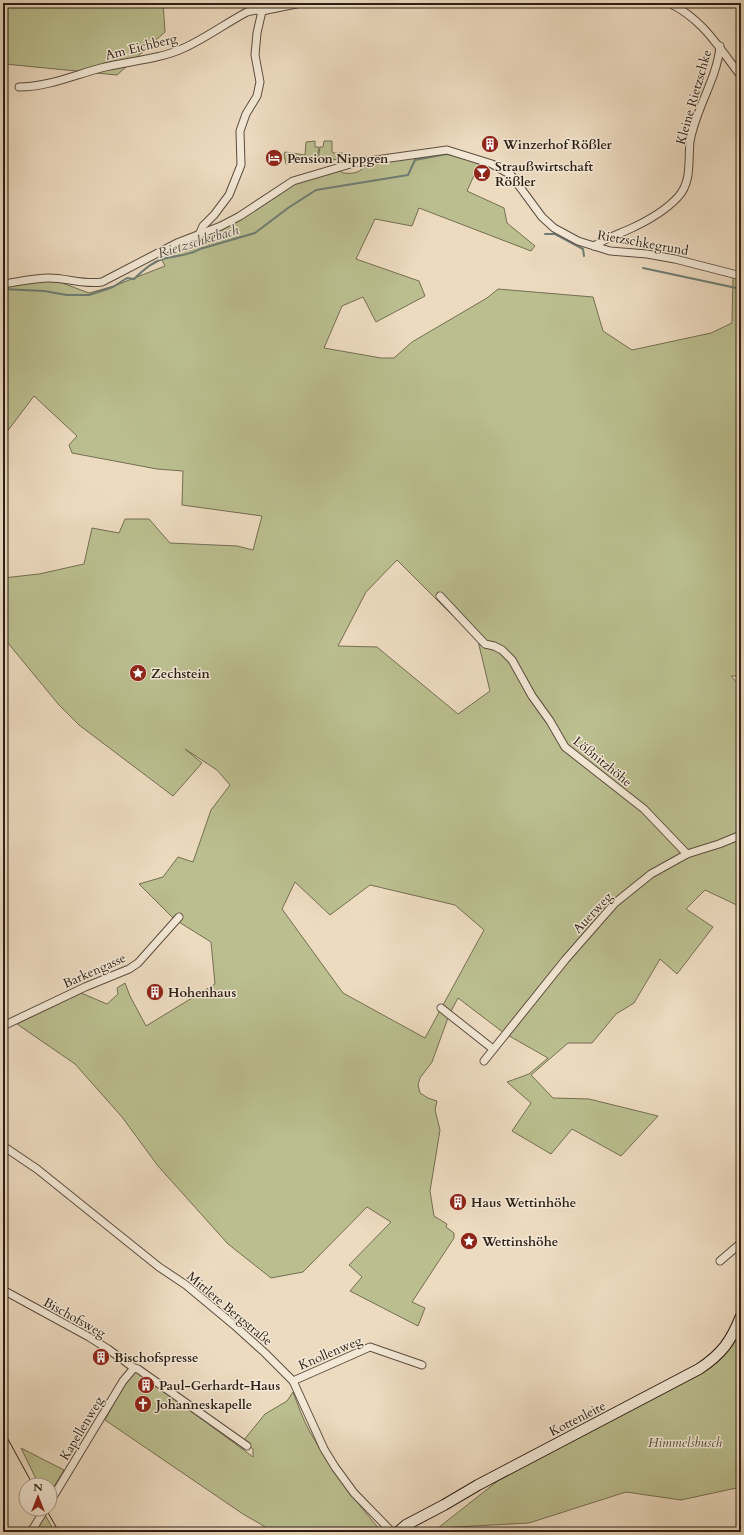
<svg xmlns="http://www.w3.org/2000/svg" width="744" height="1535" viewBox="0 0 744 1535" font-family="Cardo,serif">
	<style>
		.green { fill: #bbbf90; stroke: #746e52; fill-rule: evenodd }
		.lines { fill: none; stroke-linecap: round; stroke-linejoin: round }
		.stream { stroke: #6d7c74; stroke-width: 2 }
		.street-casing { stroke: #5c4d40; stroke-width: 9 }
		.secondary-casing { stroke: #2c1e15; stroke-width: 12 }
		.street { stroke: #f3e8d6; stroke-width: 7 }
		.secondary { stroke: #f3e8d6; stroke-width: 10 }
		.tram { stroke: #2c1e15; stroke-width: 1 }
		.labels { text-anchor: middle; stroke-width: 3; stroke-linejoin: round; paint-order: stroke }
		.street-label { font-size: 13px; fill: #2c1e15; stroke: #f3e8d6 }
		.poi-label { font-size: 13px; font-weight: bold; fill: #2c1e15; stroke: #f3e8d6; text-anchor: start }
		.park-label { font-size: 13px; font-style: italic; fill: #574e3a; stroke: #f3e8d6 }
		.water-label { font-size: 14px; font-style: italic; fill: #4d4d44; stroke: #f3e8d6 }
	</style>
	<rect width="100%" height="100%" fill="#eddbc0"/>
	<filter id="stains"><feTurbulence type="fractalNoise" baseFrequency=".005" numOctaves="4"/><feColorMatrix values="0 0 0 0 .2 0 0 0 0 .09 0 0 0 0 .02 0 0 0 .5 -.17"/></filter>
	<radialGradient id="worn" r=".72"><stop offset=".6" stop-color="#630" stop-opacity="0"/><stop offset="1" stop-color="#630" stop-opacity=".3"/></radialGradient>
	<g class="green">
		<path d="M 3,3 L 163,3 L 165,32 L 117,75 L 5,64 L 3,66 Z"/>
		<path d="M 315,141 L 315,147 L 319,147 L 317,159 L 313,161 L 286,164 L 284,155 L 285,152 L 305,155 L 306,142 Z"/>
		<path d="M 324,141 L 332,141 L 332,151 L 333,153 L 343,153 L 343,159 L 318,161 L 320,147 L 323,147 Z"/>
		<path d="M 440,154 L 453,154 L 480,162 L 467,191 L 504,208 L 507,223 L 535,246 L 531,251 L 419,208 L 412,226 L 375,219 L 356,259 L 419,281 L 425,296 L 376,322 L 363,297 L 342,306 L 324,348 L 381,358 L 394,358 L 412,342 L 487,298 L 498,289 L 593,297 L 603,331 L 632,350 L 711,333 L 732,323 L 733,274 L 741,276 L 741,676 L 731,676 L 741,687 L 741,907 L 705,890 L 686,909 L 713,927 L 677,974 L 660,959 L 634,1003 L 616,1014 L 592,1043 L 568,1043 L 531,1075 L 553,1098 L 589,1099 L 658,1116 L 621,1156 L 572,1129 L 551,1154 L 512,1131 L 531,1103 L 507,1082 L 529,1074 L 548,1058 L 504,1033 L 458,998 L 449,1015 L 432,1062 L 420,1078 L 418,1085 L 420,1093 L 428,1098 L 437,1101 L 435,1110 L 440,1130 L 430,1191 L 434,1216 L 447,1224 L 446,1227 L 454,1233 L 454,1238 L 412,1302 L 425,1308 L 418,1326 L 350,1291 L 362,1277 L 349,1265 L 391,1222 L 367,1207 L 303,1272 L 271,1278 L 228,1244 L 158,1166 L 122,1117 L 75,1064 L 17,1024 L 81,993 L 107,1004 L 118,994 L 117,988 L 125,983 L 130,996 L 146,1026 L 215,984 L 211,942 L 174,919 L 139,884 L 163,877 L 178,857 L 193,862 L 211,810 L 230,785 L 217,770 L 185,749 L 202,763 L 173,796 L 79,725 L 59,705 L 3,637 L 3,578 L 39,574 L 84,564 L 92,528 L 119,533 L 125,519 L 149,519 L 170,543 L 237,546 L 253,550 L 262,516 L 182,505 L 183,471 L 157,469 L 72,453 L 69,445 L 77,436 L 34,396 L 6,433 L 3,441 L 3,284 L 49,278 L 89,293 L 114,286 L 165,266 L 160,256 L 199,236 L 294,183 L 339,170 L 343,173 C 353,174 362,173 366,163 ZM 397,560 L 478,641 L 490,691 L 458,714 L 377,647 L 338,646 L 366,592 ZM 295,882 L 330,915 L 370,885 L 455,905 L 484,930 L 425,1038 L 343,993 L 282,909 Z"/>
		<path d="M 741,1328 L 741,1487 L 681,1500 L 626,1492 L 529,1523 L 438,1528 L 499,1480 L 709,1367 L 728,1351 Z"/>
		<path d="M 137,1371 L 253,1457 L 253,1449 L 243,1441 L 265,1414 L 287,1401 L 293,1392 C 298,1405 303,1420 310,1432 C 330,1468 355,1501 382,1532 L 274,1532 L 243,1514 L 105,1420 C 110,1411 129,1374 137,1371 Z"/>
		<path d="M 21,1448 L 64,1470 L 50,1493 L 50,1485 L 39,1485 Z"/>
		<path d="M 45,1515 L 55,1532 L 35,1532 Z"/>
	</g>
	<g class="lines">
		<g class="stream">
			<path d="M 545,234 L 555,234 L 583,249 L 584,256"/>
			<path d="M 643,268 L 741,289"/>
			<path d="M 3,289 L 44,291 L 67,295 L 89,295 L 113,287 L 127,278 L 134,279 C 142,271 152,262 163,259 C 176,255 189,256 200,249 L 255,233 L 288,208 L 316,190 L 408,175 L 415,160 L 446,154 L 454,155"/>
		</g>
		<defs>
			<g id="street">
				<path d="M 669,3 C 703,19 719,48 741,76"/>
				<path d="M 19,87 C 48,87 74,75 101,68 C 128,61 158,60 184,48 C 206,38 226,23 247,12 L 256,10 L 262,11 L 301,3"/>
				<path d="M 200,233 L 203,226 L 214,215 L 229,195 L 241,165 L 240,131 L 246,114 L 257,96 L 260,82 L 255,55 L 257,33 L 262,11"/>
				<path d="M 594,246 C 606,238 619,234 632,228 C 647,221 666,210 678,197 C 692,182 688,161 690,142 C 695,109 717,80 720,46"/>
				<path d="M 3,284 C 18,282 34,278 49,278 C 67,278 84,285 102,282 L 177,243 L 221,226 L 240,216 L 293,181 L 354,163 L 447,150 L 492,164 L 511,175 L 542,217 L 554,228 L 578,241 L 610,251 L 647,254 L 675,259 L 741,276"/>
				<path d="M 440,596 L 485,644 L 494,646 L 502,650 L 512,660 L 532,696 L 550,721 L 565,747 L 644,809 L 687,854"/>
				<path d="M 441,1008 L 493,1049"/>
				<path d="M 3,1026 L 85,987 L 129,969 L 138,963 L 179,917"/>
				<path d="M 484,1061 L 565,960 L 615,903 L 651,874 L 687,854 L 719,844 L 741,835"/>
				<path d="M 3,1146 L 37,1169 L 159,1267 L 186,1285 L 234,1325 L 265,1353 L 293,1381 L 324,1449 L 335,1467 L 354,1493 L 392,1532"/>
				<path d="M 720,1261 L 741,1243"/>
				<path d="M 3,1290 L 89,1337 L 108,1349 L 134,1368 L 138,1369 L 247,1446"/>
				<path d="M 293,1381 L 370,1347 L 422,1365"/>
				<path d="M 50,1502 L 123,1381 L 134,1368"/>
				<path d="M 31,1532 L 45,1509"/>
			</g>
			<path id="secondary" d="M 398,1532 L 406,1525 L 444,1505 L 478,1485 L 699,1369 C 722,1354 731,1341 741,1316"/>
		</defs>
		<use href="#street" class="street-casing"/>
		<use href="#secondary" class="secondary-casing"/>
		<use href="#street" class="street"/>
		<use href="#secondary" class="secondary"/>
		<g class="tram">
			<path d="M 3,1430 L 33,1485"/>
			<path d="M 46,1509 L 59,1532"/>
		</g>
	</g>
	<defs>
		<symbol id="building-disc" viewBox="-11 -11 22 22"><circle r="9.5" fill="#8f2418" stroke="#f3e8d6"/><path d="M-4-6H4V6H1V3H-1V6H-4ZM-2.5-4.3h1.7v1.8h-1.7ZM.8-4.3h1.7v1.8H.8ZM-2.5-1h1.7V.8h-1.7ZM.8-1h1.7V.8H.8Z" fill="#fff"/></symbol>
		<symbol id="hotel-disc" viewBox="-11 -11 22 22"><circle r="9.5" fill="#8f2418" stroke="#f3e8d6"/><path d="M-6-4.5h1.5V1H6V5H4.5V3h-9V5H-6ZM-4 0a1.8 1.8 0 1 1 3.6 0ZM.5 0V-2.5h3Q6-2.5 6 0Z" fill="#fff"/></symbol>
		<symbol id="bar-disc" viewBox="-11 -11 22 22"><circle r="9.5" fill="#8f2418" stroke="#f3e8d6"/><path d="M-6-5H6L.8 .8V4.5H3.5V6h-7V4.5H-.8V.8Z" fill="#fff"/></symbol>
		<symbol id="sight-disc" viewBox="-11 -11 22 22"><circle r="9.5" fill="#8f2418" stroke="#f3e8d6"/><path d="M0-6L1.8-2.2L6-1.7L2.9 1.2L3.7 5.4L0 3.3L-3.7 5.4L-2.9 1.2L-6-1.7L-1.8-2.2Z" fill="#fff"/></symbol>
		<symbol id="church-disc" viewBox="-11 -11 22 22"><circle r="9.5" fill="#8f2418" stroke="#f3e8d6"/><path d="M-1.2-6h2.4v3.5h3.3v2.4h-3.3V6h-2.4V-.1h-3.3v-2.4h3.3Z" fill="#fff"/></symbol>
	</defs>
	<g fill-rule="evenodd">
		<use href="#building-disc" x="480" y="134" width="20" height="20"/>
		<use href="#hotel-disc" x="264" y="148" width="20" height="20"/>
		<use href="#bar-disc" x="472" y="163" width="20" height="20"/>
		<use href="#sight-disc" x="128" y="663" width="20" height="20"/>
		<use href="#building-disc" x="145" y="982" width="20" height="20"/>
		<use href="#building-disc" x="448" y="1192" width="20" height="20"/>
		<use href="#sight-disc" x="459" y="1231" width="20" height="20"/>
		<use href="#building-disc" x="91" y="1347" width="20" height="20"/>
		<use href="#building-disc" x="136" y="1375" width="20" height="20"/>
		<use href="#church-disc" x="133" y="1394" width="20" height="20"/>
	</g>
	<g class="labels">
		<g class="street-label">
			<text transform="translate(141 46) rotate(-14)" y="5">Am Eichberg</text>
			<text transform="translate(693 97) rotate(-74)" y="5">Kleine Rietzschke</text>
			<text transform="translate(643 242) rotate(10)" y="5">Rietzschkegrund</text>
			<text transform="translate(603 761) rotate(39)" y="5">Lößnitzhöhe</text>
			<text transform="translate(592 912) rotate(-47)" y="5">Auerweg</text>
			<text transform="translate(94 970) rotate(-24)" y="5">Barkengasse</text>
			<text transform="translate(230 1308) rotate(40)" y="5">Mittlere Bergstraße</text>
			<text transform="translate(75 1317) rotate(29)" y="5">Bischofsweg</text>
			<text transform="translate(330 1352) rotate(-23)" y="5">Knollenweg</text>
			<text transform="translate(577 1418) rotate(-27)" y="5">Kottenleite</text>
			<text transform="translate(81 1428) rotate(-59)" y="5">Kapellenweg</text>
		</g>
		<g class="poi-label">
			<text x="503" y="149">Winzerhof Rößler</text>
			<text x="287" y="163">Pension Nippgen</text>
			<text x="495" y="171">Straußwirtschaft<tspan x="495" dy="15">Rößler</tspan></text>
			<text x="151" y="678">Zechstein</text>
			<text x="168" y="997">Hohenhaus</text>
			<text x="471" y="1207">Haus Wettinhöhe</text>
			<text x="482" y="1246">Wettinshöhe</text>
			<text x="114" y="1362">Bischofspresse</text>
			<text x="159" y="1390">Paul-Gerhardt-Haus</text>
			<text x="156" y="1409">Johanneskapelle</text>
		</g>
		<g class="park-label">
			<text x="685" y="1447">Himmelsbusch</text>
		</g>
		<g class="water-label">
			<text transform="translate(198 241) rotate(-17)" y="5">Rietzschkebach</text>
		</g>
	</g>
	<rect width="744" height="1535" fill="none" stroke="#eddbc0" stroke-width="16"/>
	<rect x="4" y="4" width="736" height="1527" fill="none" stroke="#2c1e15" stroke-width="2"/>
	<rect x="8" y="8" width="728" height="1519" fill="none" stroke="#2c1e15"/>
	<g transform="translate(38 1497)"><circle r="19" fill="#f3e8d6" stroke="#a39789"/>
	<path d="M0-3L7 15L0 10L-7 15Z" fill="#8f2418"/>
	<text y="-6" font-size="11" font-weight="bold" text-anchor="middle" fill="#2c1e15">N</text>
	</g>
	<rect width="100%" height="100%" filter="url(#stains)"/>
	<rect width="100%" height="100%" fill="url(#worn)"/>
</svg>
